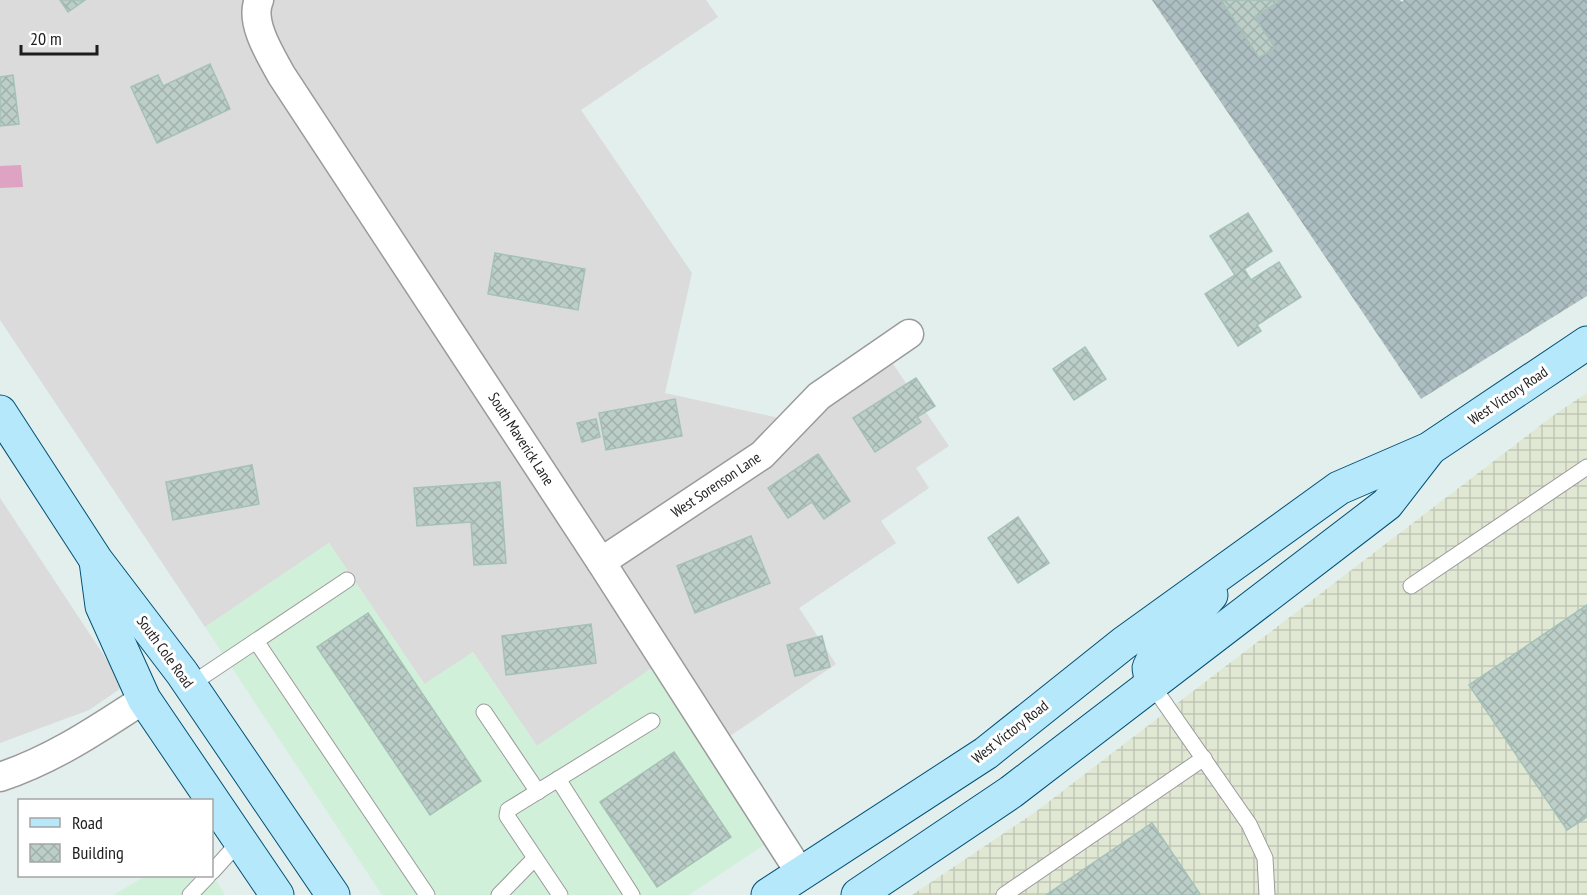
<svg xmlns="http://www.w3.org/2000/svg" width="1587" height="895" viewBox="0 0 1587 895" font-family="'PT Sans Narrow',sans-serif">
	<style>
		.residential { fill: #dadbda }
		.commercial { fill: #d1f0d9 }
		.industrial { fill: url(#industrial-grid) }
		.construction { fill: url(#construction-cross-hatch) }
		.water { fill: #dea2c3 }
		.building { fill: url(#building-cross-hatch); stroke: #a5c1b7; stroke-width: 1.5 }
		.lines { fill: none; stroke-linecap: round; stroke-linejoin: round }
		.service-casing { stroke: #9a9a9a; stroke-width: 17 }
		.minor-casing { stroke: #9a9a9a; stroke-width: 31 }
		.secondary-casing { stroke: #025076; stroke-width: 35 }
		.service { stroke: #fff; stroke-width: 15 }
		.minor { stroke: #fff; stroke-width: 28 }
		.secondary { stroke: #b5e8fb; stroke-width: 33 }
		.labels { text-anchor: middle; stroke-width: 6; stroke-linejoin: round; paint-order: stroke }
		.street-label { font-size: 15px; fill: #1d1d1d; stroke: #fff }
	</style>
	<defs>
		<pattern id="industrial-grid" width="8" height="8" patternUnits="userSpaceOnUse" patternTransform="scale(1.5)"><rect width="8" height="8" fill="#e0e8d4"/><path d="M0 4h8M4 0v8" fill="none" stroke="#c0c7b6"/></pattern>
		<pattern id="construction-cross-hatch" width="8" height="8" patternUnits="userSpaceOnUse" patternTransform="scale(1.5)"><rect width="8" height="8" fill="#aebfc3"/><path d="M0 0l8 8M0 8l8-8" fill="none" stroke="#95a4a7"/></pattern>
		<pattern id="building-cross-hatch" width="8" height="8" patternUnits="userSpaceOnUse" patternTransform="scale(1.5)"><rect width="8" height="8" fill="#bccec8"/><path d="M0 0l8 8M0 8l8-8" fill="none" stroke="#a1b0ab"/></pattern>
	</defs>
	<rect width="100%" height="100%" fill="#e3efed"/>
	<g class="residential">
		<path d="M 0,0 L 706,0 L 718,17 L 581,110 L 692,273 L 665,393 L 779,418 L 882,348 L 949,446 L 916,468 L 929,488 L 881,521 L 896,543 L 799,608 L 836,664 L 727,738 L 670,656 L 537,746 L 473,652 L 425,685 L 329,543 L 205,627 L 0,320 Z"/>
		<path d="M 0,498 L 124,686 L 89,710 L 0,743 Z"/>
	</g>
	<g class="commercial">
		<path d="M 329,543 L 424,684 L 473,652 L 537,746 L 671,655 L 788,829 L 689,895 L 382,895 L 205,627 Z"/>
		<path d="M 212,874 L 225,895 L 114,895 L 145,876 Z"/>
	</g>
	<path class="industrial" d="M 1587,393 L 1587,895 L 912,895 L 1034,813 L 1554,415 Z"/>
	<path class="construction" d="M 1152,0 L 1400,0 L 1402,2 L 1404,0 L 1587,0 L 1587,296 L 1421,399 Z"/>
	<path class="water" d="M 21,165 L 23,187 L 0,188 L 0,166 Z"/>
	<g class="building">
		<path d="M 60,0 L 85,0 L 68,12 Z"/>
		<path d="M 1221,0 L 1281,0 L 1255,17 L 1275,48 L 1259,58 Z"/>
		<path d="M 210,64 L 230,109 L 157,143 L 131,87 L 158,75 L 163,86 Z"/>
		<path d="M 13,75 L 19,124 L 0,126 L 0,77 Z"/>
		<path d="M 1248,213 L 1272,251 L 1244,269 L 1251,280 L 1279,262 L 1301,297 L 1257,325 L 1261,331 L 1238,346 L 1205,294 L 1235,275 L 1210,236 Z"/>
		<path d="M 495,253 L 585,269 L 578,310 L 488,294 Z"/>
		<path d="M 1085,347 L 1106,379 L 1074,400 L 1053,369 Z"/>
		<path d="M 916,378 L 935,406 L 917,417 L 921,422 L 875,452 L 853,418 Z"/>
		<path d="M 675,399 L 682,436 L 606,450 L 599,413 Z"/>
		<path d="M 596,419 L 600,437 L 582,442 L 577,423 Z"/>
		<path d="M 818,454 L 850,501 L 824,519 L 812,502 L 788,518 L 768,488 Z"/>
		<path d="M 252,465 L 259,504 L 173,520 L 166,482 Z"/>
		<path d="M 500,482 L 506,563 L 474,565 L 471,522 L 417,526 L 414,488 Z"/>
		<path d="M 1018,517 L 1049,563 L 1018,583 L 988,538 Z"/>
		<path d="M 751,536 L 770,583 L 695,613 L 677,566 Z"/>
		<path d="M 1587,605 L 1587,817 L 1567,830 L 1469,685 Z"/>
		<path d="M 368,613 L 481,781 L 430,815 L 317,647 Z"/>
		<path d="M 591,624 L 596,663 L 506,675 L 502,636 Z"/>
		<path d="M 822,636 L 830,667 L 795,676 L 787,645 Z"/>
		<path d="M 674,752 L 731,837 L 657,887 L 600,802 Z"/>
		<path d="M 1152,823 L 1200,894 L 1198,895 L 1046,895 Z"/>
	</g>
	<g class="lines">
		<defs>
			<g id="service">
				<path d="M 1411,586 L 1587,467"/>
				<path d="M 256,641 L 427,895"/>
				<path d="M 190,685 L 347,580"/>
				<path d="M 1152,685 L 1249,824 L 1265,858 L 1267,895"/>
				<path d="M 484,712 L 538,792"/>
				<path d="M 558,779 L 632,895"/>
				<path d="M 212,872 L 240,841"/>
				<path d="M 190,895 L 208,876"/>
				<path d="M 499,895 L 535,858"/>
				<path d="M 560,895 L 507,816 L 508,810 L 652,721"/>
				<path d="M 1004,895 L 1204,758"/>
			</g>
			<g id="minor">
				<path d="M 259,0 C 249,22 271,56 282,76 L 601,562 L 801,874"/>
				<path d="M 601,562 L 762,455 L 819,396 L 909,334"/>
				<path d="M 0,777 C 54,759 96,730 144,699"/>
			</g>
			<g id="secondary">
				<path d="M 0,412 L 96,560 L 182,673 L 333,895"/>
				<path d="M 96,561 L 102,606 L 144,699 L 277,895"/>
				<path d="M 1152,685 L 1149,668 L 1155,655 L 1181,630 L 1211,595"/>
				<path d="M 768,895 L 986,753 L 1124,643 L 1339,488 L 1429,449 L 1587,343"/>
				<path d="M 858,895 L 1011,792 L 1387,504 L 1428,451"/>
			</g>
		</defs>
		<use href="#service" class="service-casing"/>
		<use href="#minor" class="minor-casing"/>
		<use href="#secondary" class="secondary-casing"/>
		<use href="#service" class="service"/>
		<use href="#minor" class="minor"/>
		<use href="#secondary" class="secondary"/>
	</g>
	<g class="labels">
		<g class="street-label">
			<text transform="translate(1508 396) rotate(-34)" y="5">West Victory Road</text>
			<text transform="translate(521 439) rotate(57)" y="5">South Maverick Lane</text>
			<text transform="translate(716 485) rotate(-34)" y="5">West Sorenson Lane</text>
			<text transform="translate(165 652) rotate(54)" y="5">South Cole Road</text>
			<text transform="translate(1010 732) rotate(-38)" y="5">West Victory Road</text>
		</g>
	</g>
	<rect x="18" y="799" width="195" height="78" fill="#ffffff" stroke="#a5a5a5" stroke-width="1.5"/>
	<rect x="30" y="818" width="30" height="9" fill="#b5e8fb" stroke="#a5a5a5" stroke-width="1.5"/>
	<text x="72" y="829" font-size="18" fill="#1d1d1d">Road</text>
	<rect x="30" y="844" width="30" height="18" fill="url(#building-cross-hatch)" stroke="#a5a5a5" stroke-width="1.5"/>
	<text x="72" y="859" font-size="18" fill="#1d1d1d">Building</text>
	<path d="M21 45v9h76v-9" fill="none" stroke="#1d1d1d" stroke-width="3"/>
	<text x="30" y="45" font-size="18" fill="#1d1d1d" stroke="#ffffff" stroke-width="4.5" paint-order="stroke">20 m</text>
</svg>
